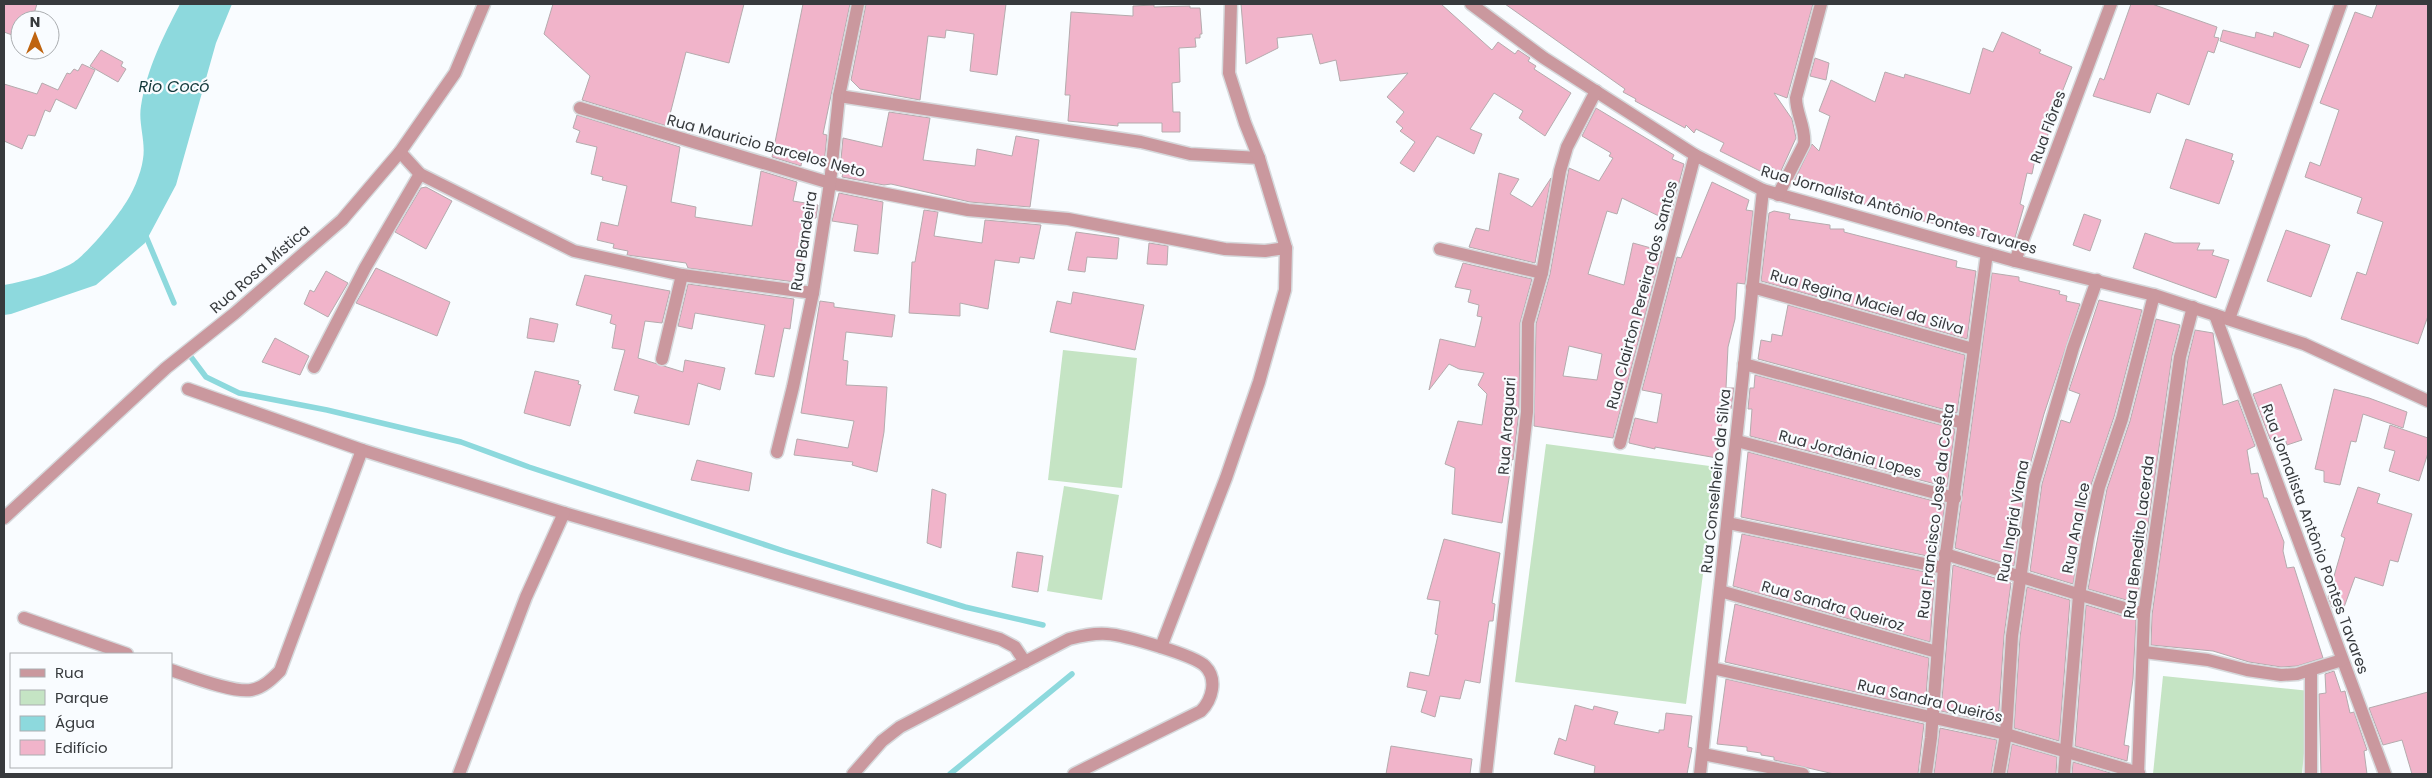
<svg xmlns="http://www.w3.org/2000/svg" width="2432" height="778" viewBox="0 0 2432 778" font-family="Poppins,sans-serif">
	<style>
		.green { fill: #c5e4c4 }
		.water { fill: #8dd9dd }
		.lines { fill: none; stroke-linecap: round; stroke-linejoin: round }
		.stream { stroke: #8dd9dd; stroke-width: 5.5 }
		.building { fill: #f1b4ca; stroke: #b5abae; fill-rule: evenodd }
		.street-casing { stroke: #d6d9dc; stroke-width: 15 }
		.street { stroke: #ca989e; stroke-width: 12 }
		.labels { text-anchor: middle; stroke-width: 4.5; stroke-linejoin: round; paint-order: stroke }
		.street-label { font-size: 15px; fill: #373a3d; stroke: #f9fcff }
		.water-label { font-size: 16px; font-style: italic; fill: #143a3c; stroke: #f9fcff }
	</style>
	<rect width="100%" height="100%" fill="#f9fcff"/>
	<g class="green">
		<path d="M 1063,350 L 1137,358 L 1122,488 L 1048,480 Z"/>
		<path d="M 1546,444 L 1717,467 L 1686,704 L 1515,682 Z"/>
		<path d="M 1064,486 L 1119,495 L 1102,600 L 1047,591 Z"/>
		<path d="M 2163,676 L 2310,691 L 2302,774 L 2153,774 Z"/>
	</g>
	<path class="water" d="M 180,4 L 232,4 L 216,43 L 176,185 L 145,243 L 96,285 L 11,314 L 4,315 L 4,285 C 26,281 49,275 69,265 C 83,259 114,221 123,207 C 132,195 141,174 143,159 C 146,141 138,123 141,106 C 147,68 163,37 180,4 Z"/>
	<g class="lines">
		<g class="stream">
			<path d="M 145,234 L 174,303"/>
			<path d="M 191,357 L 206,377 L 239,393 L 327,410 L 461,442 L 529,467 L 784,551 L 965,607 L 1043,625"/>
			<path d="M 950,774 L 1072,674"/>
		</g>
	</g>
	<g class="building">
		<path d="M 4,4 L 37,4 L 32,20 L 20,20 L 20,38 L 4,32 Z"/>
		<path d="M 553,4 L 744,4 L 729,63 L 686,52 L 667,126 L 582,100 L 590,76 L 544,34 Z"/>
		<path d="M 803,4 L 850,4 L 823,134 L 827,135 L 824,165 L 802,160 L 801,166 L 772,157 Z"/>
		<path d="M 866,4 L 1006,4 L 997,75 L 970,71 L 974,34 L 946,30 L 945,38 L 928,36 L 920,100 L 860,89 L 851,80 Z"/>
		<path d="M 1241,4 L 1441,4 L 1492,50 L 1498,42 L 1515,54 L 1518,50 L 1530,58 L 1528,61 L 1536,66 L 1534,69 L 1571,93 L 1545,136 L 1519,118 L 1523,111 L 1494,93 L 1470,129 L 1482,134 L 1474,154 L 1437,136 L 1414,172 L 1400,163 L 1415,142 L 1400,131 L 1403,128 L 1396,122 L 1404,112 L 1387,97 L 1408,73 L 1340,81 L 1336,60 L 1320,64 L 1312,34 L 1277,38 L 1278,48 L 1246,64 Z"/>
		<path d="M 1505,4 L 1813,4 L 1787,98 L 1774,93 L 1792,119 L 1796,138 L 1780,173 L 1765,163 L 1760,171 L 1720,151 L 1724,143 L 1696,129 L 1694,133 L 1686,125 L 1685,128 L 1635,101 L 1636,99 L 1623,92 L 1625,89 Z"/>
		<path d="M 2131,4 L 2152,4 L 2217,27 L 2214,37 L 2219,38 L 2214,53 L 2208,51 L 2189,105 L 2157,93 L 2150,113 L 2093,96 L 2100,78 L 2104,80 Z"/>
		<path d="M 2377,4 L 2428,4 L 2428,316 L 2418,344 L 2341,319 L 2357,272 L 2366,275 L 2383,222 L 2357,213 L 2362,198 L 2305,177 L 2310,162 L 2320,166 L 2339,110 L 2320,103 L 2355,12 L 2372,18 Z"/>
		<path d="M 1154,5 L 1154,7 L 1190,6 L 1190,8 L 1200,8 L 1202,34 L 1200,34 L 1200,38 L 1195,38 L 1196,47 L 1179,48 L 1180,82 L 1172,83 L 1173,112 L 1180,112 L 1180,132 L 1162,132 L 1162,123 L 1118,123 L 1118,126 L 1068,121 L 1070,95 L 1065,95 L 1071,12 L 1133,16 L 1133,6 Z"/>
		<path d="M 2223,30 L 2255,38 L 2256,32 L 2273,37 L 2274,32 L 2309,45 L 2300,68 L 2220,41 Z"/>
		<path d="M 2002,32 L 2041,50 L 2039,53 L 2072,67 L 2059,100 L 2059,108 L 2055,112 L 2044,147 L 2038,145 L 2032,174 L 2027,173 L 2020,204 L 2024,206 L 2014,241 L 1997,236 L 1995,241 L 1976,236 L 1976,234 L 1911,218 L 1793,183 L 1812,144 L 1819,151 L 1830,116 L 1819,111 L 1831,80 L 1875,102 L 1885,72 L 1904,78 L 1905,74 L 1970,94 L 1983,48 L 1993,52 Z"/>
		<path d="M 101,50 L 123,62 L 121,66 L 126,69 L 118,82 L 90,66 Z"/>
		<path d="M 1815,58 L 1829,63 L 1826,80 L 1810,76 Z"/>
		<path d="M 82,64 L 95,70 L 76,109 L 56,99 L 50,112 L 45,110 L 35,136 L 28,135 L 22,149 L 4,141 L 4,84 L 37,94 L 42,83 L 58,90 L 67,73 L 70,74 L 74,69 L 78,71 Z"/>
		<path d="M 1596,108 L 1674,155 L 1672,159 L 1684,164 L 1669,221 L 1622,198 L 1617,214 L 1607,211 L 1588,274 L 1624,285 L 1633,243 L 1662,251 L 1613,438 L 1534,426 L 1536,324 L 1550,274 L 1569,168 L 1599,181 L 1613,158 L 1609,156 L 1611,153 L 1582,136 ZM 1569,346 L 1602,354 L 1597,380 L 1563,376 Z"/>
		<path d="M 889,112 L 930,118 L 923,160 L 975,166 L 977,149 L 1012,156 L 1016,136 L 1039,140 L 1030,207 L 970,202 L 891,184 L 884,185 L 842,177 L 843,173 L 840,173 L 840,170 L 843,138 L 882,147 Z"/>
		<path d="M 577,115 L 680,147 L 671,202 L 696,207 L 695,217 L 752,226 L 761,171 L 797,182 L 793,201 L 818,205 L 816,218 L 812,218 L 806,249 L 804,248 L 799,278 L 796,278 L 795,282 L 688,268 L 686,263 L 627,255 L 628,251 L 613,248 L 614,244 L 597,240 L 601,222 L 618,226 L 627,186 L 602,180 L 603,177 L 591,174 L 597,147 L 576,142 L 580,131 L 573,128 Z"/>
		<path d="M 2186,139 L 2233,154 L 2231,160 L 2234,161 L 2219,204 L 2170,188 Z"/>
		<path d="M 1499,173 L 1519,179 L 1510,194 L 1532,207 L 1551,178 L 1535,263 L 1469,247 L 1476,228 L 1489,231 Z"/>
		<path d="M 1712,182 L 1749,200 L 1746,210 L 1753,211 L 1745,284 L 1737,283 L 1735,319 L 1728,347 L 1726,388 L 1734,388 L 1731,409 L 1724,409 L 1717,458 L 1655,447 L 1655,449 L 1629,443 L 1629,441 L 1635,418 L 1657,423 L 1662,394 L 1642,390 L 1677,257 L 1681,258 Z"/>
		<path d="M 426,187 L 452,201 L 426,249 L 395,232 L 421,188 Z"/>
		<path d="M 839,193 L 883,202 L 878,254 L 854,251 L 858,225 L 832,221 Z"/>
		<path d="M 924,210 L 938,212 L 934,236 L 982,243 L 985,220 L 1041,225 L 1034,259 L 1020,257 L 1019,263 L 995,260 L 988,309 L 960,303 L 960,316 L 909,313 L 912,262 L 915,262 Z"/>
		<path d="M 1774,211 L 1790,214 L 1789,219 L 1830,225 L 1830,229 L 1844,229 L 1844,232 L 1957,261 L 1956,267 L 1976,271 L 1967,339 L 1761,281 L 1769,213 Z"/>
		<path d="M 2084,214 L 2101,220 L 2090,251 L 2073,245 Z"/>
		<path d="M 2286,230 L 2330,245 L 2311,297 L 2267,281 Z"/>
		<path d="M 1076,232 L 1119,238 L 1117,259 L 1087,257 L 1085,272 L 1068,270 Z"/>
		<path d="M 2145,233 L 2174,243 L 2200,243 L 2197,250 L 2214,250 L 2212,255 L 2229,260 L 2216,298 L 2133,268 Z"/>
		<path d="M 1149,243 L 1168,246 L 1167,265 L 1147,264 Z"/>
		<path d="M 1463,263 L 1532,279 L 1520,323 L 1519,412 L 1513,460 L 1512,459 L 1502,523 L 1452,514 L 1455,468 L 1445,464 L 1458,421 L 1482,425 L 1487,394 L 1478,385 L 1484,373 L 1459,369 L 1449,364 L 1429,390 L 1440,339 L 1475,347 L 1482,317 L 1477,316 L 1479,305 L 1468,302 L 1471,290 L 1455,287 Z"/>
		<path d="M 376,268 L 450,302 L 437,336 L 356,303 Z"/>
		<path d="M 326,271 L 348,283 L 328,317 L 304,304 L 310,290 L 314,292 Z"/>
		<path d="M 1992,273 L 2019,277 L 2019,281 L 2060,291 L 2059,294 L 2067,296 L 2066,301 L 2080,304 L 2044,414 L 2026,480 L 2014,566 L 1955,548 Z"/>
		<path d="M 585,275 L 670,291 L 662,323 L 645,321 L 638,358 L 683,372 L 685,360 L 725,368 L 720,390 L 698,383 L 689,425 L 634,413 L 639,396 L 614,390 L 625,350 L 612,348 L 616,325 L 610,323 L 612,315 L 576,305 Z"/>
		<path d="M 688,284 L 794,299 L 790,329 L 784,328 L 774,377 L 755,374 L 765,325 L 695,313 L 692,329 L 678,326 Z"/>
		<path d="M 1073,292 L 1144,305 L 1135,350 L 1050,332 L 1057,301 L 1071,304 Z"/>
		<path d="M 2099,300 L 2142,310 L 2114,417 L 2091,485 L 2073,584 L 2030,571 L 2042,484 L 2061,420 L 2070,423 L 2080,394 L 2069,390 Z"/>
		<path d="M 820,301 L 834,303 L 834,307 L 895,315 L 892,337 L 846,332 L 843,360 L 848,361 L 846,385 L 887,387 L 884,432 L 877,472 L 852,465 L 853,462 L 794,455 L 797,439 L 848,448 L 854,421 L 801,413 Z"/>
		<path d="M 1788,305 L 1965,355 L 1957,413 L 1758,359 L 1761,340 L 1771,342 L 1772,334 L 1782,336 Z"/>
		<path d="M 530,318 L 558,324 L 554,342 L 527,338 Z"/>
		<path d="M 2156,319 L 2180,325 L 2172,356 L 2137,603 L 2088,589 L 2107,489 L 2130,421 Z"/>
		<path d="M 2195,330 L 2213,333 L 2223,405 L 2238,400 L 2255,446 L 2247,450 L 2251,474 L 2258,473 L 2264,498 L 2267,498 L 2284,542 L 2283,551 L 2287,568 L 2294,567 L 2323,658 L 2297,666 L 2281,667 L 2249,662 L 2213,651 L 2151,645 L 2152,615 L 2188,359 Z"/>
		<path d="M 275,338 L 309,356 L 300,375 L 262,362 Z"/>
		<path d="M 535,371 L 579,381 L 578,384 L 581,385 L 570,426 L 524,413 Z"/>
		<path d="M 1755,375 L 1955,429 L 1947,487 L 1750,436 L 1752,409 L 1748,409 L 1750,388 L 1754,388 Z"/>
		<path d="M 2281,384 L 2302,440 L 2287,445 L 2284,436 L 2272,441 L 2270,439 L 2253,394 Z"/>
		<path d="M 2334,389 L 2369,398 L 2407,412 L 2403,428 L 2363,414 L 2356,442 L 2351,441 L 2340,485 L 2324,482 L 2324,471 L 2315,469 Z"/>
		<path d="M 2390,425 L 2428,438 L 2428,453 L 2419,481 L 2389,471 L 2395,451 L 2384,448 Z"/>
		<path d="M 1748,452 L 1945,504 L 1937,558 L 1741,517 Z"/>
		<path d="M 697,460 L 752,473 L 749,491 L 691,480 Z"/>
		<path d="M 2358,487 L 2380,494 L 2377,503 L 2412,514 L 2398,562 L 2390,560 L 2383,586 L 2355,577 L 2343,610 L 2332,607 L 2328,597 L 2345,538 L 2341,536 Z"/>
		<path d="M 932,489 L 946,494 L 941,548 L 927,543 Z"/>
		<path d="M 1742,534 L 1935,574 L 1930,642 L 1733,586 Z"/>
		<path d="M 1444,539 L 1500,553 L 1492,603 L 1495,604 L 1493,621 L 1489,621 L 1480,683 L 1465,680 L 1460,699 L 1440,696 L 1435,717 L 1421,712 L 1427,691 L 1407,687 L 1410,672 L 1429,676 L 1438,635 L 1435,634 L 1440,601 L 1427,599 Z"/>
		<path d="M 1017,552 L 1043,556 L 1038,592 L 1012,587 Z"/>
		<path d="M 1953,565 L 2011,583 L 2004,636 L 1998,724 L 1941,711 Z"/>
		<path d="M 2027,587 L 2070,600 L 2059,741 L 2014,728 L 2020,637 Z"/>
		<path d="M 1735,604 L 1929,658 L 1925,708 L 1725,662 Z"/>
		<path d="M 2086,605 L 2136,620 L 2133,679 L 2124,745 L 2129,746 L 2127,761 L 2075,746 Z"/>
		<path d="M 2334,671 L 2341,692 L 2345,691 L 2350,713 L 2354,712 L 2367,750 L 2364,751 L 2367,774 L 2321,774 L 2319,694 L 2326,693 L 2325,674 Z"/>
		<path d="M 1726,679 L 1924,724 L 1918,774 L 1834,774 L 1774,760 L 1774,757 L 1761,755 L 1761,753 L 1747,751 L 1747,747 L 1717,744 Z"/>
		<path d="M 2428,692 L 2428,774 L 2412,774 L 2402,740 L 2383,745 L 2369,708 Z"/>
		<path d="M 1575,705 L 1593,710 L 1594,706 L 1618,712 L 1614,724 L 1659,733 L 1659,730 L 1664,730 L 1666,713 L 1692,716 L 1688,747 L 1692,748 L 1687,774 L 1594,774 L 1595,766 L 1554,754 L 1559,738 L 1566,741 Z"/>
		<path d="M 1940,728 L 1997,740 L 1991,774 L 1934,774 Z"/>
		<path d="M 2012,744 L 2057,757 L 2056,774 L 2007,774 Z"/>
		<path d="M 1391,746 L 1472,759 L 1470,774 L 1386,774 Z"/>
		<path d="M 2073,762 L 2114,774 L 2072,774 Z"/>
	</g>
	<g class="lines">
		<defs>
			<g id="street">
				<path d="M 1471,4 L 1544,58 L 1695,155 L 1763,190 L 2015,261 L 2154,295 L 2304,344 L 2428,401"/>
				<path d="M 839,96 L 1141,142 L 1190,154 L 1259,158"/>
				<path d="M 580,108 L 830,183 L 968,210 L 1068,219 L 1225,249 L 1265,251 L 1286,248"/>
				<path d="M 400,152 L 420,174 L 574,251 L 682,275 L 813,293"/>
				<path d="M 1778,195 L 1804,144 C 1806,128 1796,114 1796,98 L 1821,4"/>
				<path d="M 1440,249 L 1542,273"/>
				<path d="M 2015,261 L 2111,4"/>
				<path d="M 1752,287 L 1973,349"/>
				<path d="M 2215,315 L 2385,774"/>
				<path d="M 2229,319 L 2341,4"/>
				<path d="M 662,359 L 682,275"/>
				<path d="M 1744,364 L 1963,423"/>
				<path d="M 314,367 L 365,268 L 420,174"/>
				<path d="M 188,389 L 362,450 L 564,513 L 1000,639 L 1015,647 L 1025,662"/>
				<path d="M 1737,441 L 1955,498"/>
				<path d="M 1620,443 L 1695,155"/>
				<path d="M 777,452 L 793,387 L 813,293 L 830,183 L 839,96 L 858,4"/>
				<path d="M 4,518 L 166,368 L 235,313 L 342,220 L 400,152 L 455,73 L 484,4"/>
				<path d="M 1728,523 L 1944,568"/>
				<path d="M 1945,554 L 2144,614"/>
				<path d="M 1720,591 L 1937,652"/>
				<path d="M 24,618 L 127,654"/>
				<path d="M 1161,647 L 1226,478 L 1259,382 L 1285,290 L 1286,248 L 1259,158 L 1245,123 L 1229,73 L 1231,4"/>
				<path d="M 2144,652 L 2208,660 L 2247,670 L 2281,675 L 2297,674 L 2342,660"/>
				<path d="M 1712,668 L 2006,734 L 2139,773"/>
				<path d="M 171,670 C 189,676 233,693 251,690 C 263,688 272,679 280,671 L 362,450"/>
				<path d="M 1703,754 L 1803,774"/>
				<path d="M 459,774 L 526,597 L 564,513"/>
				<path d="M 853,774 L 882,741 L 900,727 L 1069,639 C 1081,636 1093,633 1107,634 C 1124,635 1194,655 1205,666 C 1218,679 1212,700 1201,711 L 1074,774"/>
				<path d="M 1486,774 L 1527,412 L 1528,323 L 1542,273 L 1560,171 L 1567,147 L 1596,91"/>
				<path d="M 1700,774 L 1763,190"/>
				<path d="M 1926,774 L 1931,738 L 1944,568 L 1987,253"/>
				<path d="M 1999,774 L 2006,734 L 2012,636 L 2034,482 L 2073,348 L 2097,280"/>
				<path d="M 2064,774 L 2079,595 L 2088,538 L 2099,487 L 2122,419 L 2154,295"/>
				<path d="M 2138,774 L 2144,614 L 2180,357 L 2193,307"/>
				<path d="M 2311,774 L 2311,671"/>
			</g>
		</defs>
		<use href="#street" class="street-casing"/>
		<use href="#street" class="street"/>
	</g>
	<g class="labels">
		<g class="street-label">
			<text transform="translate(2048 127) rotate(-70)" y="5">Rua Flôres</text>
			<text transform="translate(766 146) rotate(15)" y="5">Rua Mauricio Barcelos Neto</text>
			<text transform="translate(1899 210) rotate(16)" y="5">Rua Jornalista Antônio Pontes Tavares</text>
			<text transform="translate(804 241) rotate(-81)" y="5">Rua Bandeira</text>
			<text transform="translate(260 269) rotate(-41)" y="5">Rua Rosa Mística</text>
			<text transform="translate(1642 295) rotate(-75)" y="5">Rua Clairton Pereira dos Santos</text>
			<text transform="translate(1867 302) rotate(16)" y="5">Rua Regina Maciel da Silva</text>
			<text transform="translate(1507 426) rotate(-86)" y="5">Rua Araguari</text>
			<text transform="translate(1850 454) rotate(15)" y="5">Rua Jordânia Lopes</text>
			<text transform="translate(1716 481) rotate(-84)" y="5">Rua Conselheiro da Silva</text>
			<text transform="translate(1936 511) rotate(-83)" y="5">Rua Francisco José da Costa</text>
			<text transform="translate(2013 521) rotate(-80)" y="5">Rua Ingrid Viana</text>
			<text transform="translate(2076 528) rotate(-79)" y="5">Rua Ana Ilce</text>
			<text transform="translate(2139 537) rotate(-83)" y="5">Rua Benedito Lacerda</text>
			<text transform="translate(2315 539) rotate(70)" y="5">Rua Jornalista Antônio Pontes Tavares</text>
			<text transform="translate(1833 606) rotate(16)" y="5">Rua Sandra Queiroz</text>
			<text transform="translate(1930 701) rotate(13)" y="5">Rua Sandra Queirós</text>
		</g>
		<g class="water-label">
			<text x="174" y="92">Rio Cocó</text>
		</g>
	</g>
	<rect width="2432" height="778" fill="none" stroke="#373a3d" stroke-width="10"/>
	<rect x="10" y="653" width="162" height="115" fill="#f9fcff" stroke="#abaeb1"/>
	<rect x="20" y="669" width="25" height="8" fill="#ca989e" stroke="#abaeb1"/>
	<text x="55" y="678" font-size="15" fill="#373a3d">Rua</text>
	<rect x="20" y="690" width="25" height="15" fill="#c5e4c4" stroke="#abaeb1"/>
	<text x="55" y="703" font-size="15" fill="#373a3d">Parque</text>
	<rect x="20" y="716" width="25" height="15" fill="#8dd9dd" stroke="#abaeb1"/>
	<text x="55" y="728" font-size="15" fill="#373a3d">Água</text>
	<rect x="20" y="740" width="25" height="15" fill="#f1b4ca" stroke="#abaeb1"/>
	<text x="55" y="753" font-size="15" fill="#373a3d">Edifício</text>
	<g transform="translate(35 35)"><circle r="24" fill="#f9fcff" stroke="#abaeb1"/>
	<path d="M0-4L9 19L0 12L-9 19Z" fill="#bf6410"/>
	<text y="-8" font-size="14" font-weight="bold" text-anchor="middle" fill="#373a3d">N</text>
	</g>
</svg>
